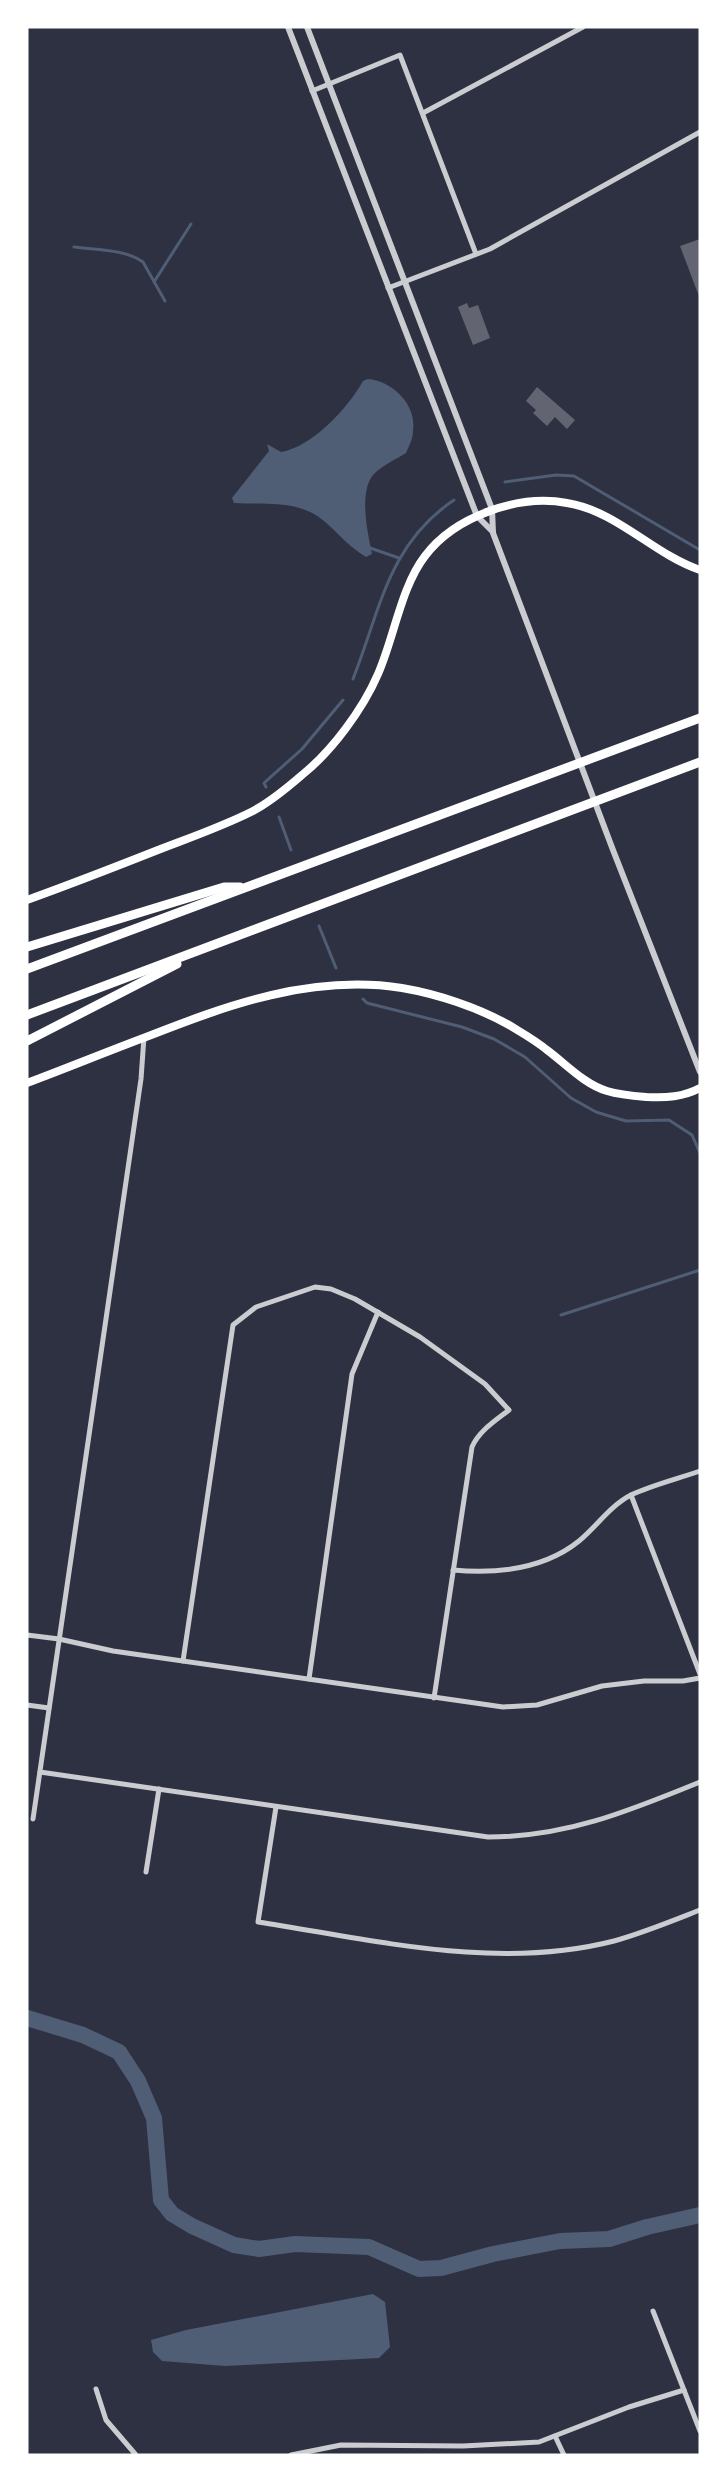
<svg xmlns="http://www.w3.org/2000/svg" width="727" height="2482" viewBox="0 0 727 2482" font-family="Lato,sans-serif">
	<style>
		.water { fill: #4f5d75 }
		.lines { fill: none; stroke-linecap: round; stroke-linejoin: round }
		.stream { stroke: #4f5d75; stroke-width: 3 }
		.river { stroke: #4f5d75; stroke-width: 16 }
		.building { fill: #626471 }
		.minor { stroke: #caccd0; stroke-width: 5 }
		.tertiary { stroke: #caccd0; stroke-width: 6 }
		.secondary { stroke: #fff; stroke-width: 8 }
		.motorway { stroke: #fff; stroke-width: 9 }
	</style>
	<rect width="100%" height="100%" fill="#2d3142"/>
	<g class="water">
		<path d="M 368,379 C 392,381 417,404 413,431 C 413,439 409,446 406,453 C 395,460 383,465 374,474 C 358,491 368,534 372,554 L 366,557 C 349,547 338,533 324,521 C 298,499 265,505 234,503 L 232,498 L 269,451 L 267,444 L 281,452 C 312,447 348,408 363,381 Z"/>
		<path d="M 373,2294 L 385,2302 L 390,2347 L 379,2358 L 225,2366 L 162,2361 L 153,2352 L 151,2340 L 186,2330 Z"/>
	</g>
	<g class="lines">
		<g class="stream">
			<path d="M 74,247 C 96,250 125,249 143,262 L 165,301"/>
			<path d="M 154,282 L 191,224"/>
			<path d="M 505,482 L 556,475 L 574,476 L 700,550"/>
			<path d="M 370,548 L 399,558"/>
			<path d="M 353,679 C 380,611 388,544 454,500"/>
			<path d="M 266,787 L 264,783 L 302,749 L 343,700"/>
			<path d="M 279,817 L 291,850"/>
			<path d="M 319,926 L 336,968"/>
			<path d="M 363,999 L 367,1003 L 462,1027 L 494,1039 L 525,1057 L 571,1098 L 596,1112 L 626,1121 L 669,1120 L 692,1135 L 700,1153"/>
			<path d="M 561,1315 L 700,1270"/>
		</g>
		<path class="river" d="M 27,2018 L 83,2035 L 119,2052 L 138,2081 L 154,2118 L 161,2200 L 172,2214 L 192,2226 L 234,2245 L 259,2249 L 295,2244 L 369,2247 L 419,2269 L 441,2268 L 493,2254 L 560,2241 L 609,2239 L 647,2227 L 700,2215"/>
	</g>
	<g class="building">
		<path d="M 700,239 L 700,299 L 680,246 Z"/>
		<path d="M 467,303 L 469,308 L 478,305 L 490,338 L 473,345 L 458,307 Z"/>
		<path d="M 537,387 L 575,420 L 567,429 L 555,417 L 547,426 L 533,413 L 536,410 L 526,401 Z"/>
	</g>
	<g class="lines">
		<g class="minor">
			<path d="M 312,91 L 400,55 L 476,254"/>
			<path d="M 423,113 L 583,27"/>
			<path d="M 388,288 L 490,249 L 700,132"/>
			<path d="M 631,1495 L 700,1674"/>
			<path d="M 453,1570 C 497,1574 543,1570 579,1541 C 596,1527 611,1505 631,1495 C 652,1485 677,1479 700,1471"/>
			<path d="M 27,1635 L 59,1639 L 113,1651 L 503,1707 L 537,1705 L 602,1686 L 644,1681 L 683,1681 L 700,1678"/>
			<path d="M 183,1661 L 233,1325 L 256,1307 L 315,1287 L 331,1289 L 355,1299 L 420,1337 L 485,1384 L 509,1410 C 495,1421 479,1431 472,1447 L 434,1698"/>
			<path d="M 309,1679 L 352,1374 L 378,1312"/>
			<path d="M 27,1705 L 49,1708"/>
			<path d="M 40,1772 L 488,1837 C 566,1837 629,1811 700,1782"/>
			<path d="M 276,1807 L 258,1922 C 375,1940 497,1971 614,1941 C 643,1933 672,1921 700,1910"/>
			<path d="M 33,1819 L 141,1079 L 144,1037"/>
			<path d="M 146,1872 L 159,1789"/>
			<path d="M 653,2311 L 700,2431"/>
			<path d="M 96,2389 L 106,2420 L 136,2455"/>
			<path d="M 555,2436 L 564,2455"/>
			<path d="M 291,2455 L 341,2445 L 463,2446 L 539,2442 L 629,2407 L 684,2390"/>
		</g>
		<g class="tertiary">
			<path d="M 288,27 L 477,516 L 493,532"/>
			<path d="M 307,27 L 492,509 L 493,533 L 613,850 L 700,1072"/>
		</g>
		<g class="secondary">
			<path d="M 27,900 C 71,884 115,867 158,850 C 189,838 221,827 251,812 C 269,803 287,788 302,775 C 332,751 363,709 378,674 C 394,638 401,587 425,556 C 455,516 519,494 567,503 C 617,511 653,554 700,570"/>
			<path d="M 27,1083 C 67,1068 106,1052 146,1037 C 228,1005 311,974 402,988 C 437,994 477,1007 509,1025 C 522,1033 535,1040 547,1050 C 566,1064 584,1084 607,1091 C 620,1095 634,1096 647,1097 C 666,1098 683,1097 700,1088"/>
		</g>
		<g class="motorway">
			<path d="M 27,947 L 224,887 L 240,887"/>
			<path d="M 27,969 L 700,718"/>
			<path d="M 27,1015 L 700,762"/>
			<path d="M 27,1041 L 177,964"/>
		</g>
	</g>
	<rect width="727" height="2482" fill="none" stroke="#ffffff" stroke-width="57"/>
</svg>
